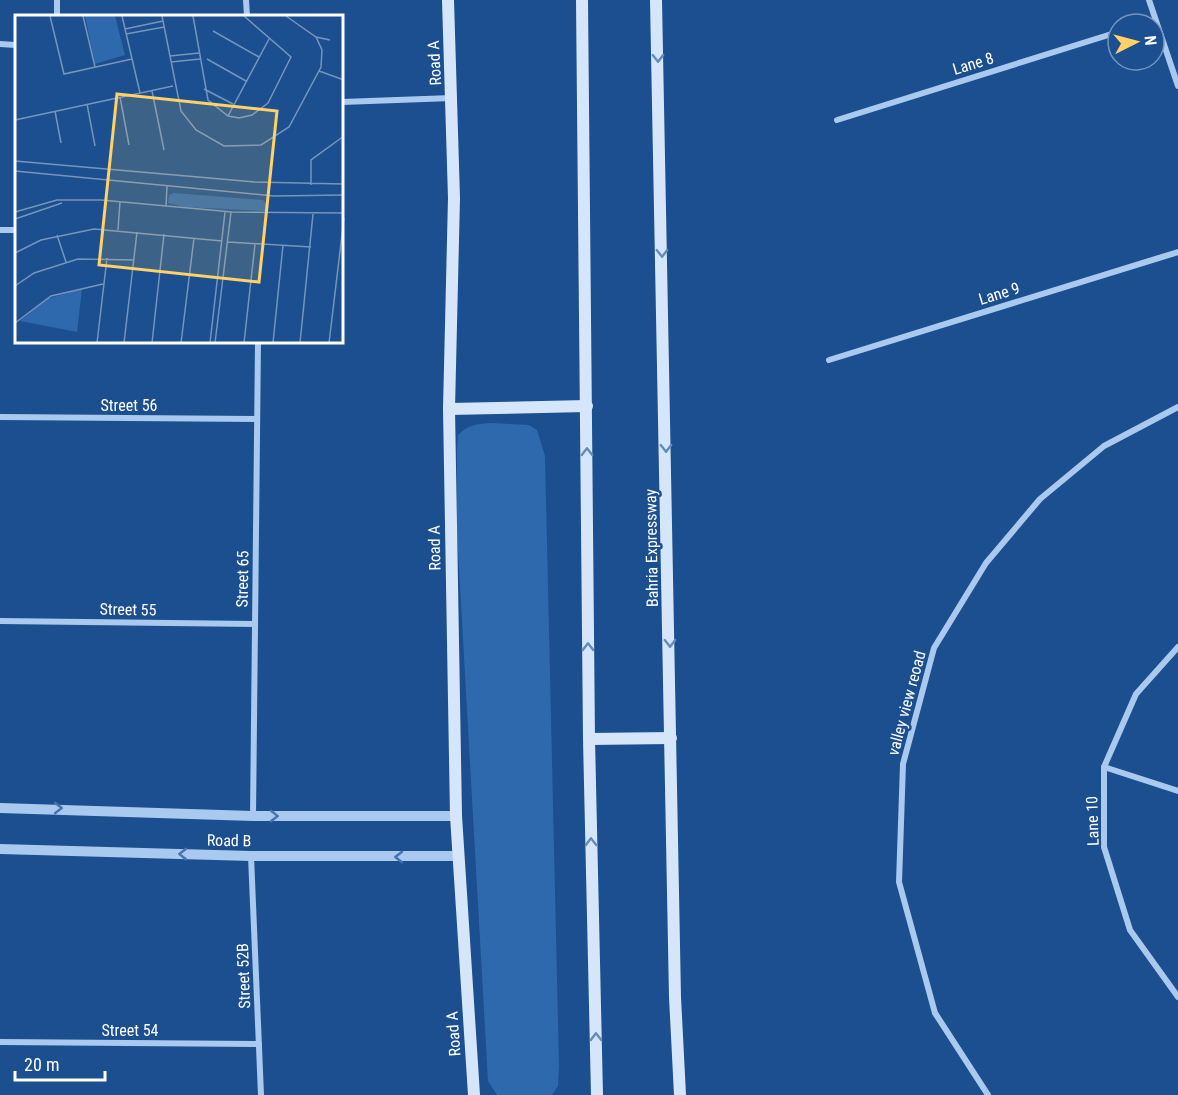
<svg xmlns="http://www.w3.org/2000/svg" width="1178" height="1095" viewBox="0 0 1178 1095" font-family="'Roboto Condensed',sans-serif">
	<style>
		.green { fill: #2e69ad }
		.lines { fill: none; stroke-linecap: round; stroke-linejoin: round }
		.minor { stroke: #a9c9ee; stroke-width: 6 }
		.tertiary { stroke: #a9c9ee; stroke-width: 10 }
		.secondary { stroke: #d6e6fa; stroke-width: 12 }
		.oneway { stroke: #668bba }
		.oneway2 { stroke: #4674ac }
		.labels { text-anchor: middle; stroke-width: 5; stroke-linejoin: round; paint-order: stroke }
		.street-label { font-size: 16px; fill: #fff; stroke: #1b4f8f }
		.inset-road { fill: none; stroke: #7695bc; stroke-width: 1.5 }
		.view { fill: #ffd166; fill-opacity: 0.15; stroke: #ffd166; stroke-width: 3 }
		.inset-edge { fill: none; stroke: #fff; stroke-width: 3 }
	</style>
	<rect width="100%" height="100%" fill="#1b4f8f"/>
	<path class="green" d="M 490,423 L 529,425 L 537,430 L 545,456 L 559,1066 L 558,1086 L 552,1095 L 497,1095 L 488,1081 L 457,533 L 457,449 L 458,435 C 468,425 476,424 490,423 Z"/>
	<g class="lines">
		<g class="minor">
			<path d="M 57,0 L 57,16"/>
			<path d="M 246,0 L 247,16"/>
			<path d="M 1149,0 L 1178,86"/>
			<path d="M 1145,24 L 1155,21"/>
			<path d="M 0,44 L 16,45"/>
			<path d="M 342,102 L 452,98"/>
			<path d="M 837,120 L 1118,32"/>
			<path d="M 0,230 L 16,230"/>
			<path d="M 829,360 L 1178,252"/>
			<path d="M 0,417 L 257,419"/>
			<path d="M 0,621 L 255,624"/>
			<path d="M 1178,647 L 1136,694 L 1104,767 L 1104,847 L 1130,930 L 1178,997"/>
			<path d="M 1104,767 L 1178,791"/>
			<path d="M 253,816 L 258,342"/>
			<path d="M 251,856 L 261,1095"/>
			<path d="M 0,1042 L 259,1044"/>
			<path d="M 988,1095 L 935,1013 L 899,882 L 903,764 L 934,648 L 986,563 L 1040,499 L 1104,446 L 1178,407"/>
		</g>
		<g class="tertiary">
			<path d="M 0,808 L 253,816 L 456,816"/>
			<path d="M 0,849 L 251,856 L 457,856"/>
		</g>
		<g class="secondary">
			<path d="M 448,0 L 454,198 L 449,409 L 456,816 L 474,1095"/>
			<path d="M 582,0 L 589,739 L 597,1095"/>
			<path d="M 656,0 L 675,997 L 680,1095"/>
			<path d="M 449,409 L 587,406"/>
			<path d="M 589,739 L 671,738"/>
		</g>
	</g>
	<defs><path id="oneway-chevron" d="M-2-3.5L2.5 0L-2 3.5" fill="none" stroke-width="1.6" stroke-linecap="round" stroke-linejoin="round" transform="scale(1.5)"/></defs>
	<g class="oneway">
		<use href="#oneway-chevron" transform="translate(658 58) rotate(89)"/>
		<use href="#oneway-chevron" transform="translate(662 253) rotate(89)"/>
		<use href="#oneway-chevron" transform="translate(666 448) rotate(89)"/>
		<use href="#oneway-chevron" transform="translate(587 452) rotate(-90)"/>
		<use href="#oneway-chevron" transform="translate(670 643) rotate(89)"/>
		<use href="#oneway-chevron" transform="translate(588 647) rotate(-90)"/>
		<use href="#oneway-chevron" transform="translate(591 842) rotate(-91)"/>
		<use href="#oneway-chevron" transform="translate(596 1037) rotate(-91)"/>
	</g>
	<g class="oneway2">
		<use href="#oneway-chevron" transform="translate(58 808)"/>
		<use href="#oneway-chevron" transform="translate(274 816) rotate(1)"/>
		<use href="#oneway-chevron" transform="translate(183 854) rotate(-179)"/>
		<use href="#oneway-chevron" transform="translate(399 857) rotate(-180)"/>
	</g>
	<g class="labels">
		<g class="street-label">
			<text transform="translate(434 63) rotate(-93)" y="6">Road A</text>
			<text transform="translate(973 63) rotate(-17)" y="6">Lane 8</text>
			<text transform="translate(999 293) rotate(-17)" y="6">Lane 9</text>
			<text x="129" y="411">Street 56</text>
			<text transform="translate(434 548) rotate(-91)" y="6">Road A</text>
			<text transform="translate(651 548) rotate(-91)" y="6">Bahria Expressway</text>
			<text transform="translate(242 579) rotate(-89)" y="6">Street 65</text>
			<text transform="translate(128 609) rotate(1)" y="6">Street 55</text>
			<text transform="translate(906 703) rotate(-75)" y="6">valley view reoad</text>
			<text transform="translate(1092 821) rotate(-92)" y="6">Lane 10</text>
			<text transform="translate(229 840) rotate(1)" y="6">Road B</text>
			<text transform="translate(243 976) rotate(-92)" y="6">Street 52B</text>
			<text x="130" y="1036">Street 54</text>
			<text transform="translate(453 1034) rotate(-94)" y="6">Road A</text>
		</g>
	</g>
	<g transform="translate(15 15)">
		<rect width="328" height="328" fill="#1b4f8f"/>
		<path d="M 70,1 L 100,1 L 110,40 L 80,49 ZM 159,178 L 248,185 L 254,192 L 250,196 L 169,192 L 153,188 L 154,180 ZM 67,274 L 62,317 L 5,306 L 31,284 Z" fill="#2e69ad"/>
		<path class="inset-road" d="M 35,1 L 49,59 L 117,44M 68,1 L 80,52M 107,1 L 125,78M 147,1 L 166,96 L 181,115 L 209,131 L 246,130 L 274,112 L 306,52 L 307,35 L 301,22M 178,1 L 193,85 L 213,101 L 224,103 L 237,100 L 253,88 L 276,42 L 229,1M 271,1 L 301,22 L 315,25M 110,14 L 148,6M 198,16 L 244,42M 111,19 L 149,12M 155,41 L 184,38M 192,44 L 231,66M 156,47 L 185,44M 304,56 L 329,65M 189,74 L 218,89M 137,76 L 149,135M 105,82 L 114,130M 72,89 L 80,131M 40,96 L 46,128M 213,101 L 254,24M 0,105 L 158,71M 0,146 L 240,167 L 329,169M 0,156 L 259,181 L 329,180M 296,170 L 296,145 L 329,121M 151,191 L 152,171M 0,197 L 42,185 L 86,185 L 217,197 L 329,198M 0,204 L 47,188M 103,215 L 105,186M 42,220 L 51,247M 213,227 L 296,232M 0,238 L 26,225 L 79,214 L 207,226M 0,271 L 19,258 L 63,244 L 119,245M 0,308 L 36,281 L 88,269M 82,328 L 92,243M 109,328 L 122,217M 137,328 L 149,219M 166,328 L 179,223M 195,328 L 210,197M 200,328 L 216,197M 229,328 L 240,229M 258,328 L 268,230M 285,328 L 298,199M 314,328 L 329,203"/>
		<path class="view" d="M 102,79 L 262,96 L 244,267 L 84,250 Z"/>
		<rect width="328" height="328" class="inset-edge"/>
	</g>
	<g transform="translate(1136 42) rotate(84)"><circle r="28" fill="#1b4f8f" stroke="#7695bc" stroke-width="1.5"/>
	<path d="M0-4.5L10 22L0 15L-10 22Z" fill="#ffd166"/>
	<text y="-9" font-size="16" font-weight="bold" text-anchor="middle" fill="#ffffff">N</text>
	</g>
	<path d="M15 1071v9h90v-9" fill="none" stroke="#ffffff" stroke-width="3"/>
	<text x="24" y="1071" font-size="18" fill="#ffffff" stroke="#1b4f8f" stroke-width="4.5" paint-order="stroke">20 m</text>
</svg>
